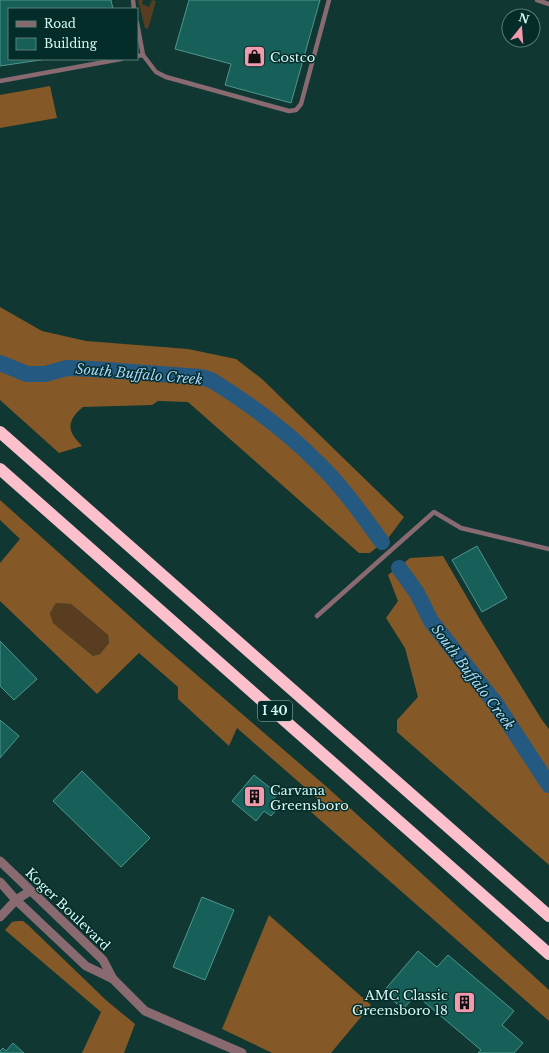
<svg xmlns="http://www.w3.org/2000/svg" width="549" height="1053" viewBox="0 0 549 1053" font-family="'Libre Baskerville',serif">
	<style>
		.green { fill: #593d20 }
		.forest { fill: #855827; fill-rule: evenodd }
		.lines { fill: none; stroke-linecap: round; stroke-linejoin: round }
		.river { stroke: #245982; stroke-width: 16 }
		.building { fill: #176059; stroke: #4f968d }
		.lane { stroke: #896a71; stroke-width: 4.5 }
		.street { stroke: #896a71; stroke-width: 9 }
		.highway { stroke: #fcc0cc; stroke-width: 12 }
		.labels { text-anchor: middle; stroke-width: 3; stroke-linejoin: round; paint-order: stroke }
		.shield { fill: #042c28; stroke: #96bbb6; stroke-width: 1 }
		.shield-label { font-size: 12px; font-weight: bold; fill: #d5f8f3 }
		.poi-label { font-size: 13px; fill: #d5f8f3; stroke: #042c28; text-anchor: start }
		.street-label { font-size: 13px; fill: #d5f8f3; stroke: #042c28 }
		.water-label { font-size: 14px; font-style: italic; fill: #a8d4fb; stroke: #042c28 }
	</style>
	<rect width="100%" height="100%" fill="#103732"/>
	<g class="green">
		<path d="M 138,0 L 143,0 L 142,4 L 149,7 L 152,0 L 156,1 L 148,29 L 145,28 Z"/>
		<path d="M 56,603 L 71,604 L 108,635 L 109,643 L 100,654 L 93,656 L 53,623 L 50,613 Z"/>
	</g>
	<g class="forest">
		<path d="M 50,86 L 57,118 L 0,128 L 0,95 Z"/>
		<path d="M 0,307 L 42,331 L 86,341 L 188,349 L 236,359 L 262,379 L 404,517 L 389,537 L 370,553 L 359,553 L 188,402 L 158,401 L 152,405 L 83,407 C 75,413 67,423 72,433 C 74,438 79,442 82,446 L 59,453 L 0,400 Z"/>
		<path d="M 0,500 L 154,638 L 328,788 L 549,990 L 549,1021 L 311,812 L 317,798 L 237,728 L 229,746 L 178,699 L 178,687 L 139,653 L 97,694 L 0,601 L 0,563 L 20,539 L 0,520 ZM 56,603 L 71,604 L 108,635 L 109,643 L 100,654 L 93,656 L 53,623 L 50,613 Z"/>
		<path d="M 443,556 L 479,618 L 542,720 L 549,729 L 549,865 L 397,732 L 397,720 L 418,697 L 405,648 L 386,618 L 398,601 L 388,575 L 410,558 Z"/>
		<path d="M 269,915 L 371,1005 L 331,1053 L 272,1053 L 222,1029 Z"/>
		<path d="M 17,921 L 23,921 L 28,925 L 107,1001 L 135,1024 L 124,1053 L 82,1053 L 101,1012 L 5,930 L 12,922 Z"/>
	</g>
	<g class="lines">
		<g class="river">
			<path d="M 0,363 L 27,374 L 45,374 L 67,368 L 92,369 L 201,377 L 211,380 C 250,404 287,431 319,464 C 343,487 362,515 382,542"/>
			<path d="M 399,568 L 417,593 L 431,621 L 496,704 L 549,785"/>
		</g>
	</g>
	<g class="building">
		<path d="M 0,0 L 111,0 L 113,9 L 9,9 L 9,59 L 47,59 L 0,66 Z"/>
		<path d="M 189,0 L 320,0 L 291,103 L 225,85 L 231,64 L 175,49 Z"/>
		<path d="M 477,546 L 507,598 L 482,612 L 452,560 Z"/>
		<path d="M 0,641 L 37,679 L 14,700 L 0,686 Z"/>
		<path d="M 0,720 L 19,736 L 0,758 Z"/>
		<path d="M 82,771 L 150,838 L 121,867 L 53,801 Z"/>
		<path d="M 254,775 L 278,794 L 270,803 L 277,809 L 271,816 L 264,811 L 256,821 L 232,801 Z"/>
		<path d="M 202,897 L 234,910 L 205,980 L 173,967 Z"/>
		<path d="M 418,951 L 437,967 L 448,955 L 514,1011 L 502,1025 L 523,1043 L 514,1053 L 478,1053 L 481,1050 L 416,995 L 403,1009 L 383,992 Z"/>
		<path d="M 13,1043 L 24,1053 L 0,1053 L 0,1051 L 3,1048 L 6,1051 Z"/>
	</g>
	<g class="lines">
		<g class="lane">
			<path d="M 133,0 L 134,9"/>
			<path d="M 537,0 L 549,4"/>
			<path d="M 137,23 L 143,55 L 137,56"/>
			<path d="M 143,55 L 156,72 L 166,77 L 289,111 L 296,110 L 301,104 L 329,0"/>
			<path d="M 0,81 L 121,59"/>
			<path d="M 317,616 L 434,512 L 461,528 L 549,549"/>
		</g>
		<g class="street">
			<path d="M 0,861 L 103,960 L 113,979 L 145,1011 L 242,1053"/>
			<path d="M 0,882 L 16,900 L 86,966 L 113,979"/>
			<path d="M 0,917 L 16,900 L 30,891"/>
		</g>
		<g class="highway">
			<path d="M 0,432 L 549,916"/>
			<path d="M 0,469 L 549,954"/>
		</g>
	</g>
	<defs>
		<symbol id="shop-square" viewBox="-11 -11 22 22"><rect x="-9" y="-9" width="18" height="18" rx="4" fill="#f29aae" stroke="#042c28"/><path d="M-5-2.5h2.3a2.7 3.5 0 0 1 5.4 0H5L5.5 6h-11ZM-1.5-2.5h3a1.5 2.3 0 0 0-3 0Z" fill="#111"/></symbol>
		<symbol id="building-square" viewBox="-11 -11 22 22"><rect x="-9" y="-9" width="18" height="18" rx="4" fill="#f29aae" stroke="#042c28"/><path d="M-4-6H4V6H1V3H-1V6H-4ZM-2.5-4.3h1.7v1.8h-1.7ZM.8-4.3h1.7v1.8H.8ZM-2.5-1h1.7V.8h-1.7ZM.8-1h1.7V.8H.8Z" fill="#111"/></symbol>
	</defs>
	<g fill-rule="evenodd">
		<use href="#shop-square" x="242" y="44" width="25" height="25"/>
		<use href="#building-square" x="242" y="784" width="25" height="25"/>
		<use href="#building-square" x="452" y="990" width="25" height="25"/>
	</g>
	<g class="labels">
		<rect class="shield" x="258" y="701" width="34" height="20" rx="3"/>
		<g class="shield-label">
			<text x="275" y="715">I 40</text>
		</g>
		<g class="poi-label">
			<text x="270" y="62">Costco</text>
			<text x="270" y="795">Carvana<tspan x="270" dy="15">Greensboro</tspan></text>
			<text x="448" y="1000" text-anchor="end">AMC Classic<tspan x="448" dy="15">Greensboro 18</tspan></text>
		</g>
		<g class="street-label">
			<text transform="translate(68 909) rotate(44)" y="5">Koger Boulevard</text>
		</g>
		<g class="water-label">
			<text transform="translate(139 374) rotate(5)" y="5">South Buffalo Creek</text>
			<text transform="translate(473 677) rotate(53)" y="5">South Buffalo Creek</text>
		</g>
	</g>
	<rect x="8" y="8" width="130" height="52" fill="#042c28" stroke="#587e79"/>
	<rect x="16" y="21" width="20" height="6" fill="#896a71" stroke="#587e79"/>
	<text x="44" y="28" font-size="12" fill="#d5f8f3">Road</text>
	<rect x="16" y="38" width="20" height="12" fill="#176059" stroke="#587e79"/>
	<text x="44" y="48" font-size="12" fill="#d5f8f3">Building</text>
	<g transform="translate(521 28) rotate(17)"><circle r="19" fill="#042c28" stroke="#587e79"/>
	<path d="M0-3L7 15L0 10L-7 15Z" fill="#f29aae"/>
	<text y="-6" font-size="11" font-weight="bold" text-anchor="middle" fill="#d5f8f3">N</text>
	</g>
</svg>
